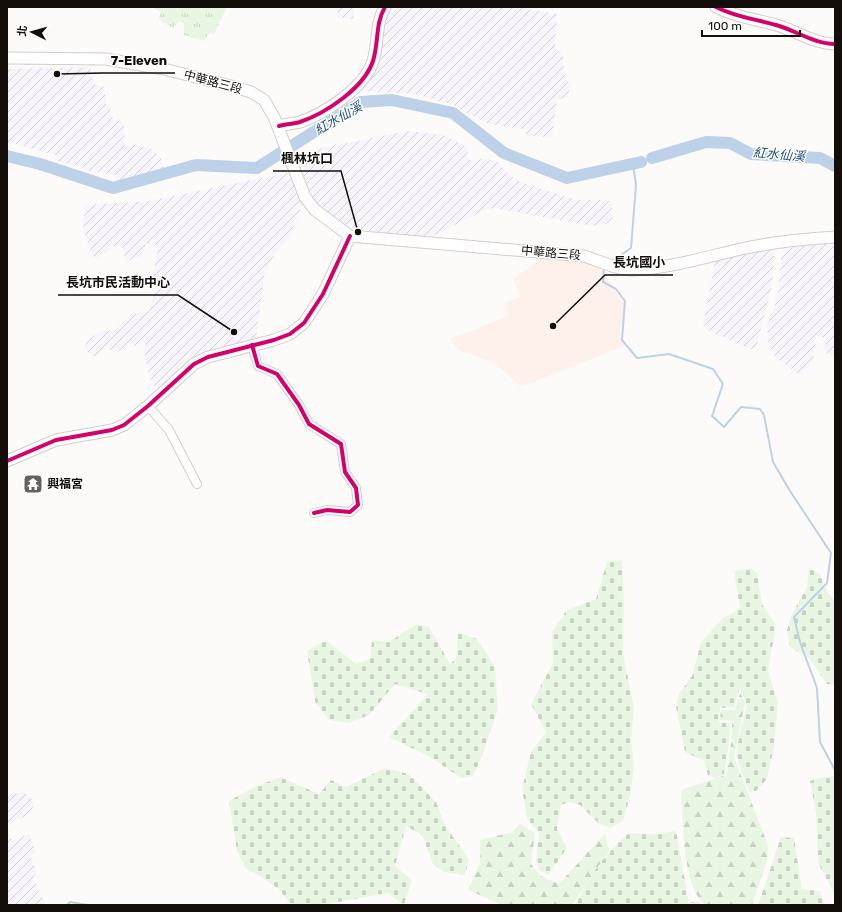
<svg xmlns="http://www.w3.org/2000/svg" width="842" height="912" viewBox="0 0 842 912" font-family="Rubik,'Noto Sans TC',sans-serif">
	<style>
		.industrial { fill: url(#industrial-furrows) }
		.built { fill: #fef1eb }
		.forest { fill: url(#forest-firs) }
		.cemetery { fill: url(#cemetery-stones) }
		.park { fill: url(#park-tufts) }
		.lines { fill: none; stroke-linecap: round; stroke-linejoin: round }
		.stream { stroke: #bdd1e8; stroke-width: 2 }
		.river { stroke: #bdd1e8; stroke-width: 12 }
		.street-casing { stroke: #d2cecb; stroke-width: 10 }
		.secondary-casing { stroke: #d2cecb; stroke-width: 13 }
		.street { stroke: #fffefe; stroke-width: 8 }
		.secondary { stroke: #fffefe; stroke-width: 11 }
		.cycleway-casing { stroke: #fff; stroke-width: 6 }
		.cycleway { stroke: #d6006c; stroke-width: 4 }
		.labels { text-anchor: middle; stroke-width: 3; stroke-linejoin: round; paint-order: stroke }
		.street-label { font-size: 12px; fill: #140e0b; stroke: #fff }
		.poi-label { font-size: 12px; font-weight: bold; fill: #140e0b; stroke: #fff; text-anchor: start }
		.water-label { font-size: 13px; font-style: italic; fill: #234d79; stroke: #fff }
		.leader { fill: none; stroke: #140e0b; stroke-width: 1.5 }
		.callout-dot { fill: #140e0b; stroke: #fff; stroke-width: 1.5 }
		.callout-label { font-size: 13px; text-anchor: middle; font-weight: bold; fill: #140e0b; stroke: #fff; stroke-width: 3; stroke-linejoin: round; paint-order: stroke }
	</style>
	<defs>
		<pattern id="industrial-furrows" width="10" height="10" patternUnits="userSpaceOnUse"><rect width="10" height="10" fill="#f8f4fc"/><path d="M-1 1l2-2M0 10L10 0M9 11l2-2" fill="none" stroke="#d4d0d7"/></pattern>
		<pattern id="forest-firs" width="22" height="20" patternUnits="userSpaceOnUse"><rect width="22" height="20" fill="#eaf6e4"/><path d="M5 1l3.5 6h-7zM16 11l3.5 6h-7z" fill="#c8d2c2"/></pattern>
		<pattern id="cemetery-stones" width="16" height="16" patternUnits="userSpaceOnUse"><rect width="16" height="16" fill="#eaf6e4"/><path d="M2 7V4a2 2 0 0 1 4 0v3zM10 15v-3a2 2 0 0 1 4 0v3z" fill="#c8d2c2"/></pattern>
		<pattern id="park-tufts" width="24" height="20" patternUnits="userSpaceOnUse"><rect width="24" height="20" fill="#eaf6e4"/><path d="M3 7l-1-3M5 7V3M7 7l1-3M15 17l-1-3M17 17v-4M19 17l1-3" fill="none" stroke="#c8d2c2"/></pattern>
	</defs>
	<rect width="100%" height="100%" fill="#fdfbf9"/>
	<g class="industrial">
		<path d="M 338,7 L 354,7 L 353,19 L 337,17 Z"/>
		<path d="M 393,7 L 527,7 L 527,9 L 557,14 L 555,45 L 563,56 L 564,74 L 570,85 L 568,98 L 557,99 L 552,137 L 527,136 L 523,129 L 489,124 L 450,104 L 415,94 L 359,91 L 373,73 L 381,47 L 388,13 Z"/>
		<path d="M 88,67 L 91,68 L 93,84 L 104,87 L 106,105 L 110,108 L 113,119 L 121,122 L 124,126 L 125,146 L 134,145 L 150,148 L 161,158 L 164,168 L 116,181 L 116,175 L 84,170 L 82,167 L 57,161 L 56,155 L 7,142 L 7,69 Z"/>
		<path d="M 407,131 L 443,135 L 467,147 L 468,160 L 487,159 L 499,162 L 506,173 L 523,183 L 576,200 L 607,200 L 612,202 L 612,219 L 606,224 L 592,226 L 494,208 L 485,210 L 427,239 L 354,229 L 340,222 L 319,205 L 311,194 L 303,173 L 304,163 L 309,156 L 318,149 Z"/>
		<path d="M 292,172 L 298,193 L 303,203 L 289,237 L 274,255 L 264,276 L 256,340 L 210,354 L 160,389 L 154,386 L 150,378 L 144,353 L 146,341 L 135,346 L 130,341 L 118,352 L 113,352 L 106,347 L 95,357 L 87,352 L 85,345 L 90,338 L 103,331 L 115,330 L 131,315 L 149,311 L 156,287 L 152,283 L 158,248 L 155,244 L 146,243 L 141,257 L 126,261 L 122,246 L 112,246 L 107,252 L 96,258 L 93,256 L 83,230 L 85,205 L 148,201 Z"/>
		<path d="M 835,239 L 835,355 L 832,357 L 825,352 L 826,338 L 816,336 L 813,360 L 802,376 L 776,358 L 769,345 L 767,326 L 775,305 L 779,285 L 781,258 L 786,249 Z"/>
		<path d="M 775,244 L 772,286 L 756,348 L 751,349 L 708,330 L 703,324 L 716,256 Z"/>
		<path d="M 24,792 L 31,798 L 33,804 L 32,813 L 7,825 L 7,793 L 8,795 Z"/>
		<path d="M 7,828 L 12,841 L 29,834 L 36,852 L 30,856 L 37,872 L 33,878 L 46,905 L 7,905 Z"/>
	</g>
	<path class="built" d="M 540,259 L 580,261 L 601,269 L 626,305 L 620,334 L 624,346 L 521,387 L 496,364 L 458,350 L 450,339 L 508,316 L 504,304 L 520,296 L 513,279 Z"/>
	<g class="forest">
		<path d="M 740,692 L 745,703 L 734,757 L 768,845 L 767,861 L 752,905 L 704,905 C 682,882 683,821 681,790 L 726,775 L 732,738 L 732,721 L 720,720 L 721,710 L 735,710 Z"/>
		<path d="M 520,824 L 535,833 L 531,864 L 539,875 L 559,884 L 605,833 L 609,851 L 572,905 L 502,905 L 468,890 L 480,863 L 480,840 L 512,832 Z"/>
	</g>
	<g class="cemetery">
		<path d="M 622,560 L 624,604 L 623,653 L 634,708 L 631,740 L 634,767 L 631,792 L 623,821 L 610,828 L 598,823 L 580,805 L 569,802 L 561,805 L 557,829 L 567,848 L 548,875 L 539,870 L 536,861 L 539,834 L 527,818 L 522,789 L 531,752 L 546,732 L 531,704 L 553,663 L 552,632 L 567,610 L 596,599 L 607,562 Z"/>
		<path d="M 751,568 L 757,573 L 762,604 L 776,625 L 768,671 L 778,702 L 774,747 L 767,779 L 756,791 L 749,792 L 736,756 L 739,736 L 747,706 L 740,688 L 734,707 L 720,708 L 718,723 L 730,723 L 729,744 L 724,774 L 716,778 L 708,775 L 704,761 L 685,752 L 676,706 L 679,694 L 692,676 L 701,642 L 723,618 L 740,608 L 734,571 Z"/>
		<path d="M 809,568 L 820,574 L 826,590 L 835,601 L 835,685 L 827,684 L 809,658 L 790,647 L 787,630 L 791,616 L 807,587 Z"/>
		<path d="M 417,624 L 429,627 L 450,664 L 456,659 L 458,632 L 477,639 L 495,667 L 498,709 L 482,756 L 473,776 L 461,778 L 430,757 L 389,737 L 428,694 L 395,684 L 369,715 L 349,723 L 329,720 L 315,701 L 307,651 L 326,640 L 356,664 L 370,659 L 372,640 L 389,642 Z"/>
		<path d="M 385,768 L 409,774 L 436,802 L 445,825 L 469,860 L 465,875 L 444,872 L 433,864 L 422,835 L 406,826 L 395,866 L 412,880 L 404,905 L 387,893 L 322,905 L 291,905 L 279,889 L 258,875 L 247,870 L 237,851 L 229,801 L 255,787 L 280,777 L 319,794 L 331,780 L 346,787 Z"/>
		<path d="M 835,776 L 835,895 L 818,863 L 816,813 L 810,781 L 819,778 Z"/>
		<path d="M 676,831 L 689,903 L 698,901 L 702,905 L 576,905 C 587,879 607,851 629,833 L 657,834 Z"/>
		<path d="M 781,837 L 794,838 L 802,889 L 820,891 L 825,905 L 758,905 Z"/>
	</g>
	<path class="park" d="M 151,7 L 227,7 L 214,34 L 209,33 L 204,41 L 184,35 L 184,23 L 179,21 L 173,28 L 162,22 L 159,18 L 161,12 Z"/>
	<g class="lines">
		<g class="stream">
			<path d="M 614,260 L 631,248 L 636,185 L 633,164"/>
			<path d="M 604,267 L 603,282 L 616,289 L 625,301 L 622,340 L 637,358 L 669,354 L 713,369 L 723,384 L 712,416 L 724,427 L 741,407 L 760,409 L 764,415 L 773,462 L 790,491 L 831,553 L 827,583 L 794,617 L 800,642 L 817,688 L 820,742 L 835,770"/>
			<path d="M 67,905 L 70,902 L 88,905"/>
		</g>
		<g class="river">
			<path d="M 7,156 L 40,164 L 113,188 L 196,165 L 257,168 L 361,102 L 392,100 L 453,113 L 504,153 L 567,178 L 641,162"/>
			<path d="M 652,158 L 706,142 L 730,143 L 751,154 L 820,158 L 835,166"/>
		</g>
		<defs>
			<g id="street">
				<path d="M 252,345 L 258,366 L 277,374 L 299,405 L 309,424 L 341,444 L 345,472 L 356,488 L 358,505 L 350,512 L 327,510 L 314,513"/>
				<path d="M 148,406 L 169,430 L 197,484"/>
			</g>
			<g id="secondary">
				<path d="M 716,7 C 735,17 755,19 776,25 C 795,30 814,44 835,44"/>
				<path d="M 7,58 L 106,59 L 164,69 L 231,86 L 251,92 L 264,100 L 274,117 L 305,197 L 315,210 L 350,236 L 584,256 C 600,261 617,270 634,270 C 670,268 706,257 741,249 C 772,242 804,239 835,237"/>
				<path d="M 279,126 C 285,124 293,124 300,122 C 326,113 364,88 373,61 C 379,42 375,24 385,7"/>
				<path d="M 7,461 L 56,440 L 112,430 L 124,425 L 148,406 L 194,364 L 208,357 L 274,340 L 290,334 L 304,323 L 323,294 L 350,236"/>
			</g>
		</defs>
		<use href="#street" class="street-casing"/>
		<use href="#secondary" class="secondary-casing"/>
		<use href="#street" class="street"/>
		<use href="#secondary" class="secondary"/>
		<defs>
			<g id="cycleway">
				<path d="M 716,7 C 735,17 755,19 776,25 C 795,30 814,44 835,44"/>
				<path d="M 279,126 C 285,124 293,124 300,122 C 326,113 364,88 373,61 C 379,42 375,24 385,7"/>
				<path d="M 252,345 L 258,366 L 277,374 L 299,405 L 309,424 L 341,444 L 345,472 L 356,488 L 358,505 L 350,512 L 327,510 L 314,513"/>
				<path d="M 7,461 L 56,440 L 112,430 L 124,425 L 148,406 L 194,364 L 208,357 L 274,340 L 290,334 L 304,323 L 323,294 L 350,236"/>
			</g>
		</defs>
		<use href="#cycleway" class="cycleway-casing"/>
		<use href="#cycleway" class="cycleway"/>
	</g>
	<defs>
		<symbol id="temple-square" viewBox="-11 -11 22 22"><rect x="-9" y="-9" width="18" height="18" rx="4" fill="#66615e" stroke="#fff"/><path d="M0-6L5-2H3V0L6.5 2.5H4V6H1.5V3h-3V6H-4V2.5H-6.5L-3 0V-2H-5Z" fill="#fff"/></symbol>
	</defs>
	<g fill-rule="evenodd">
		<use href="#temple-square" x="22" y="473" width="22" height="22"/>
	</g>
	<g class="labels">
		<g class="street-label">
			<text transform="translate(213 82) rotate(15)" y="4">中華路三段</text>
			<text transform="translate(551 253) rotate(5)" y="4">中華路三段</text>
		</g>
		<g class="poi-label">
			<text x="47" y="488">興福宮</text>
		</g>
		<g class="water-label">
			<text transform="translate(338 118) rotate(-30)" y="5">紅水仙溪</text>
			<text transform="translate(779 154) rotate(5)" y="5">紅水仙溪</text>
		</g>
	</g>
	<path class="leader" d="M57 74L103 73H175M358 232L341 171H273M553 326L605 275H673M234 332L178 295H58"/>
	<g class="callout-dot">
		<circle cx="57" cy="74" r="4"/>
		<circle cx="358" cy="232" r="4"/>
		<circle cx="553" cy="326" r="4"/>
		<circle cx="234" cy="332" r="4"/>
	</g>
	<g class="callout-label">
		<text x="139" y="65">7-Eleven</text>
		<text x="307" y="163">楓林坑口</text>
		<text x="639" y="267">長坑國小</text>
		<text x="118" y="287">長坑市民活動中心</text>
	</g>
	<rect width="842" height="912" fill="none" stroke="#140e0b" stroke-width="16"/>
	<g transform="translate(32 32) rotate(276)" stroke="#ffffff" stroke-width="3" paint-order="stroke">
	<path d="M0-3L7 15L0 10L-7 15Z" fill="#140e0b"/>
	<text y="-6" font-size="11" font-weight="bold" text-anchor="middle" fill="#140e0b">北</text>
	</g>
	<path d="M702 30v6h98v-6" fill="none" stroke="#140e0b" stroke-width="2"/>
	<text x="708" y="30" font-size="12" fill="#140e0b" stroke="#ffffff" stroke-width="3" paint-order="stroke">100 m</text>
</svg>
